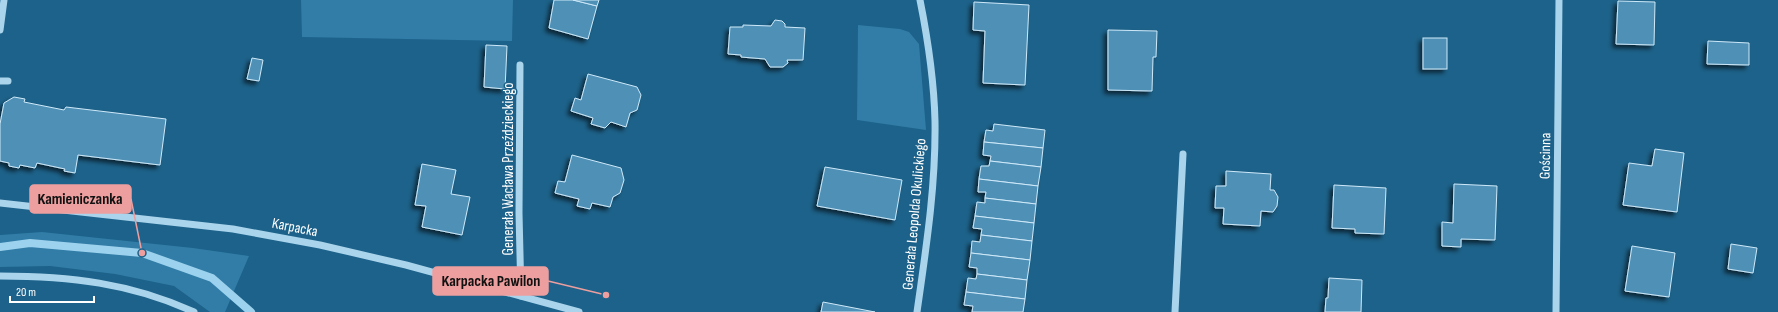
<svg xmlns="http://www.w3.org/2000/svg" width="1778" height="312" viewBox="0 0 1778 312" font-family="'Sofia Sans Condensed',sans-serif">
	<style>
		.green { fill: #317da7 }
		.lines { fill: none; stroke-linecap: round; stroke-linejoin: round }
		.stream { stroke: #9cd2ed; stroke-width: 8 }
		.building { fill: #4f90b6; stroke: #cee9f9; filter: url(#shadow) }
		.minor { stroke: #a9d4ec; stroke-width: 7 }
		.labels { text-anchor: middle; stroke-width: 3; stroke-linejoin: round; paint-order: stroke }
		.street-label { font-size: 15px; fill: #fff; stroke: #1d628a }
		.leader { fill: none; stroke: #ed9e9e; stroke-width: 1.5 }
		.callout-dot { fill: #ed9e9e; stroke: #1d628a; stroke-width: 1.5 }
		.callout { fill: #ed9e9e; stroke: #ed9e9e; stroke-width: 1.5 }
		.callout-label { font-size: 16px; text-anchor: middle; font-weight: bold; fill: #111 }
	</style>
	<defs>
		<filter id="shadow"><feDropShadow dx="-3.5" dy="3.5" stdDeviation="2" flood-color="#0009"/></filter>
	</defs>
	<rect width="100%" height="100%" fill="#1d628a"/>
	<g class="green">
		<path d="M 301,0 L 513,0 L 512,41 L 302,37 Z"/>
		<path d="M 858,25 L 900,29 L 909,32 L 919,44 L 926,130 L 857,120 Z"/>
		<path d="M 42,232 L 193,248 L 249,256 L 225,312 L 210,312 L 174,286 L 115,274 L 50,266 L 0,267 L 0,235 Z"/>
	</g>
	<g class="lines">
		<path class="stream" d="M 0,247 L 30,243 L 142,253 L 212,278 L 251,312"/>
	</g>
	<g class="building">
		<path d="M 554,0 L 573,0 L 597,6 L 588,39 L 549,28 Z"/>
		<path d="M 573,0 L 599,0 L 597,6 Z"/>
		<path d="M 1618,1 L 1655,2 L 1654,45 L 1616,44 Z"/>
		<path d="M 974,2 L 1029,5 L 1025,85 L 983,83 L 985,31 L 973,30 Z"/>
		<path d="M 775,20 L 782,21 L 785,24 L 785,27 L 805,28 L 803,60 L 787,60 L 788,63 L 783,67 L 770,67 L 765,59 L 741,57 L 741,55 L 728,54 L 730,27 L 743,27 L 743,25 L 771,26 Z"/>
		<path d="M 1108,30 L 1157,31 L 1156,57 L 1153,57 L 1152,91 L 1108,90 Z"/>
		<rect x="1423" y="38" width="24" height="31"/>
		<path d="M 1708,41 L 1749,43 L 1749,65 L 1707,64 Z"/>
		<path d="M 486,45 L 507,46 L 505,89 L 484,87 Z"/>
		<path d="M 252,58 L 263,60 L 259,81 L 247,79 Z"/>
		<path d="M 588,74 L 637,87 L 641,95 L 637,110 L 630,113 L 626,127 L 611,122 L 605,128 L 591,124 L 593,118 L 571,111 L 575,98 L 581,100 Z"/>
		<path d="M 14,97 L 25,99 L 24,102 L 64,110 L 66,107 L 166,119 L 160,165 L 78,155 L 75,173 L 64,171 L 65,169 L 37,163 L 35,168 L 20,165 L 19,168 L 9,166 L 9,163 L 0,161 L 0,124 L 4,103 Z"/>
		<path d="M 994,124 L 1045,130 L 1043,148 L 984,142 L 986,130 L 993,131 Z"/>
		<path d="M 984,142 L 1043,148 L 1041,167 L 990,161 L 991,156 L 983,155 Z"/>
		<path d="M 1655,149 L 1684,153 L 1677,212 L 1623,205 L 1629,163 L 1652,166 Z"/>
		<path d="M 572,155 L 621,168 L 624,180 L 620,193 L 613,197 L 610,207 L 592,203 L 590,209 L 577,206 L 579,199 L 555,193 L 558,181 L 565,182 Z"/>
		<path d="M 990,161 L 1041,167 L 1038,186 L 979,179 L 981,166 L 989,166 Z"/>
		<path d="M 422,164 L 456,170 L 451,194 L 470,197 L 462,235 L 422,227 L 426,206 L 415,205 Z"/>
		<path d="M 825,167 L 902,180 L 895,220 L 817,206 Z"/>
		<path d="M 1226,171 L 1271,174 L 1270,190 L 1274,190 L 1278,197 L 1277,206 L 1273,212 L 1261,211 L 1260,226 L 1223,224 L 1224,208 L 1215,208 L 1216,186 L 1226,186 Z"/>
		<path d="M 979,179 L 1038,186 L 1036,204 L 985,198 L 986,192 L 978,192 Z"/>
		<path d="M 1454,184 L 1497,186 L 1495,240 L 1461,239 L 1461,247 L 1442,246 L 1442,222 L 1453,223 Z"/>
		<path d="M 1334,185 L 1386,188 L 1384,234 L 1355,233 L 1355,229 L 1332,228 Z"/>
		<path d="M 985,198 L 1036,204 L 1034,223 L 975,216 L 977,202 L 985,203 Z"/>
		<path d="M 975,216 L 1034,223 L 1032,241 L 981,235 L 982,229 L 973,228 Z"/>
		<path d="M 981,235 L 1032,241 L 1030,260 L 971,253 L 972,241 L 980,242 Z"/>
		<path d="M 1731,244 L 1757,248 L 1753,273 L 1728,269 Z"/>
		<path d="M 1632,246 L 1675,253 L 1669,297 L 1625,291 Z"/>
		<path d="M 971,253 L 1030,260 L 1027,280 L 977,274 L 977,268 L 969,267 Z"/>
		<path d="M 977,274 L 1027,280 L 1025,299 L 966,292 L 968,278 L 976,279 Z"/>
		<path d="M 1329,278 L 1362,280 L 1361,312 L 1325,312 L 1326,298 L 1328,298 Z"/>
		<path d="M 966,292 L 1025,299 L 1023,312 L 972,312 L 973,306 L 964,305 Z"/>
		<path d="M 823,302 L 875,312 L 821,312 Z"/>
	</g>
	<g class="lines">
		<g class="minor">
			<path d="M 0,30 L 4,0"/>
			<path d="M 520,65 L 519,213 L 521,296"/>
			<path d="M 0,81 L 8,81"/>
			<path d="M 0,203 L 233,229 L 320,245 L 406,265 L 579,312"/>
			<path d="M 0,276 C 69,276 131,283 194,312"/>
			<path d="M 917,312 C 926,249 936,185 935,121 C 934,80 928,40 920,0"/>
			<path d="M 1175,312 L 1183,154"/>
			<path d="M 1556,312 L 1559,0"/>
		</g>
	</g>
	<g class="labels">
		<g class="street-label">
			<text transform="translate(1545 156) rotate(-89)" y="5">Gościnna</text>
			<text transform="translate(508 169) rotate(-90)" y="5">Generała Wacława Przeździeckiego</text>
			<text transform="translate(914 214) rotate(-85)" y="5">Generała Leopolda Okulickiego</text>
			<text transform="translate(295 227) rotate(11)" y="5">Karpacka</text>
		</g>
	</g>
	<path class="leader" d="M142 253L131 199M606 295L548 281"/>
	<g class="callout-dot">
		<circle cx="142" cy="253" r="4"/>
		<circle cx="606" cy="295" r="4"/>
	</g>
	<g class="callout">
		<rect x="30" y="185" width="101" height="28" rx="4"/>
		<rect x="433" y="267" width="115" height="28" rx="4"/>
	</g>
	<g class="callout-label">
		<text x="80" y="204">Kamieniczanka</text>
		<text x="491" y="286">Karpacka Pawilon</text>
	</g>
	<path d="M10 296v6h84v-6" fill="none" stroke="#ffffff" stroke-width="2"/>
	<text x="16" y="296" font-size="12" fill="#ffffff" stroke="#1d628a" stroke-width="3" paint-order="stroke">20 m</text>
</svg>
